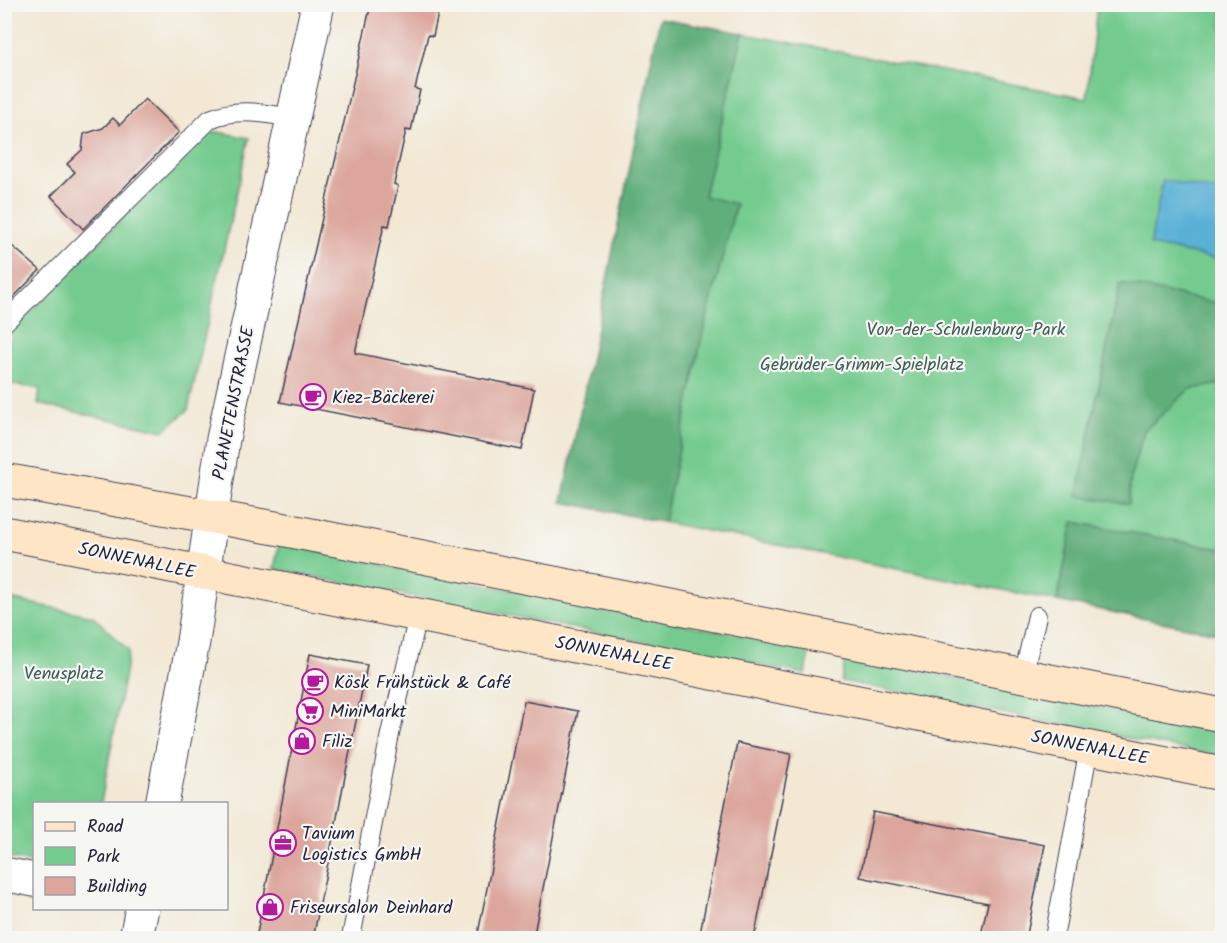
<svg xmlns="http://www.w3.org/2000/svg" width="1227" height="943" viewBox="0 0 1227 943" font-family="Kalam,sans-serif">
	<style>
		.green { fill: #75cb8f; stroke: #4c7665; stroke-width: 1.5 }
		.forest { fill: #60af7a; stroke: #41685a; stroke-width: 1.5 }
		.water { fill: #58b0d5; stroke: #3d6988; stroke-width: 1.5 }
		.building { fill: #dca69c }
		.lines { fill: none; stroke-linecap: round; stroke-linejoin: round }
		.service-casing { stroke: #414052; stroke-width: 20 }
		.minor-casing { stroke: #414052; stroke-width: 35 }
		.secondary-casing { stroke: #414052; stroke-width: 35 }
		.service { stroke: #fff; stroke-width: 18 }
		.minor { stroke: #fff; stroke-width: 33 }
		.secondary { stroke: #fde5c5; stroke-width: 33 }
		.rail { stroke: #22223b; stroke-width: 4.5; stroke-dasharray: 9 4.5; stroke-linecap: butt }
		.labels { text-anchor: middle; stroke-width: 4.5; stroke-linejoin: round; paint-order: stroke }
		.park-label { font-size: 18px; fill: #3f5d58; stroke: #f6f6f2 }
		.poi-label { font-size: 18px; fill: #22223b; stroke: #f6f6f2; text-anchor: start }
		.street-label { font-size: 18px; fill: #22223b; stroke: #f6f6f2 }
	</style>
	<rect width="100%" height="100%" fill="#f6f6f2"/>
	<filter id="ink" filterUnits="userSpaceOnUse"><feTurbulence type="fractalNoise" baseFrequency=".0167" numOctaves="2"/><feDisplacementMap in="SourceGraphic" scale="12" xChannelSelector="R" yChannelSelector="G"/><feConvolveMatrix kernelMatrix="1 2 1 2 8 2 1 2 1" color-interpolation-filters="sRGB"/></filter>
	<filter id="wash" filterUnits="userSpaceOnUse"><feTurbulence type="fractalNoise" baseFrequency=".008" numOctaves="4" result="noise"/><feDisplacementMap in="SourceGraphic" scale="24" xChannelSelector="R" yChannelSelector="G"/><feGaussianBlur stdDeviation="1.35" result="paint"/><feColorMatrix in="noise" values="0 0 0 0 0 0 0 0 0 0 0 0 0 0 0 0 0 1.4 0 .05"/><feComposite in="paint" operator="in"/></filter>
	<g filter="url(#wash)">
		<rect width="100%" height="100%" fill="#f2e8d4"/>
		<g class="green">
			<path d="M 1097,5 L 1222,5 L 1222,634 L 562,502 L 660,18 L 1087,98 Z"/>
			<path d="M 218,132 L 249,138 L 188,410 L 163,431 L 38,404 L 40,389 L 5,383 L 5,366 L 12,331 L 199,140 L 207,134 Z"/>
			<path d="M 279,544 L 810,649 L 805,674 L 274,569 Z"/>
			<path d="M 4,598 L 93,616 L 129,651 L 101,803 L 34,804 L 34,863 L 5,857 Z"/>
			<path d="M 846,656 L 1222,732 L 1222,757 L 841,681 Z"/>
		</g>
		<g class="forest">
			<path d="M 660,18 L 743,33 L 704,196 L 736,204 L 701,341 L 664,522 L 562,502 Z"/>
			<path d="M 1120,283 L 1222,304 L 1222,384 L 1190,389 L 1144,431 L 1131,475 L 1129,504 L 1077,496 Z"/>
			<path d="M 1073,522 L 1222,549 L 1222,634 L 1057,601 Z"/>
		</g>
		<path class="water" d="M 1163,180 L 1222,192 L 1222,260 L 1150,245 Z"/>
		<g id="blocks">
			<g class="building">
				<path d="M 371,4 L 440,4 L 433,36 L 428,35 L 415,89 L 420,90 L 411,131 L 406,130 L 394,184 L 398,186 L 389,226 L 384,225 L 355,353 L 534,389 L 522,450 L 280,402 Z"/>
				<path d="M 145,99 L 179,132 L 83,229 L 51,196 L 75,172 L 67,164 L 82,150 L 84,134 L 103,128 L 113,118 L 120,125 Z"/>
				<path d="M 4,239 L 40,270 L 4,307 Z"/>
				<path d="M 310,654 L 367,665 L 313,939 L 256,939 Z"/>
				<path d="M 524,701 L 578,711 L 533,939 L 477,939 Z"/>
				<path d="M 737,743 L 791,754 L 754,939 L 699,939 Z"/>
				<path d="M 873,812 L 1045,845 L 1026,939 L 980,939 L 988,903 L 860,877 Z"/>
			</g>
		</g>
	</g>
	<g filter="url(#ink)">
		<use href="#blocks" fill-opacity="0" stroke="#414052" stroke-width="1.5"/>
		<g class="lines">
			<defs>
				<g id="service">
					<path d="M 4,323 L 210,119 C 237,107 266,114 294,118"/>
					<path d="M 1023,676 L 1037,616"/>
					<path d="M 351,938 L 390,734 L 418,616"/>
					<path d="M 1054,938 L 1089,747"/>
				</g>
				<g id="minor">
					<path d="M 162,804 L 193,642 L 223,439 L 318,4"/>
					<path d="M 4,874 L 34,880"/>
					<path d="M 136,938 L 142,908"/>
				</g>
				<g id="secondary">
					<path d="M 4,480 L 281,529 L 1222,715"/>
					<path d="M 4,533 L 1222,774"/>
				</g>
			</defs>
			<use href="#service" class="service-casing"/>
			<use href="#minor" class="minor-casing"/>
			<use href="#secondary" class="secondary-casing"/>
			<use href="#service" class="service"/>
			<use href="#minor" class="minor"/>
			<use href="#secondary" class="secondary"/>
			<path class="rail" d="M 4,15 L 13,4"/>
		</g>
	</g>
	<defs>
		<symbol id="cafe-ring" viewBox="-11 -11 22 22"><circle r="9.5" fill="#f6f6f2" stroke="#b5179e" stroke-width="1.5"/><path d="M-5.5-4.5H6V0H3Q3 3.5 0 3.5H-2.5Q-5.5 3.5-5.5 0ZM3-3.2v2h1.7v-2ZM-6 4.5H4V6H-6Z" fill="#b5179e"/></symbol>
		<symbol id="supermarket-ring" viewBox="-11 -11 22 22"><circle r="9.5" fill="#f6f6f2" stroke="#b5179e" stroke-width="1.5"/><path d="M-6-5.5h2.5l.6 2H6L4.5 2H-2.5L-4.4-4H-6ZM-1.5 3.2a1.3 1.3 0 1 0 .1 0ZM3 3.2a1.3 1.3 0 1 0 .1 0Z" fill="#b5179e"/></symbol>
		<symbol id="shop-ring" viewBox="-11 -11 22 22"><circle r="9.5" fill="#f6f6f2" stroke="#b5179e" stroke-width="1.5"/><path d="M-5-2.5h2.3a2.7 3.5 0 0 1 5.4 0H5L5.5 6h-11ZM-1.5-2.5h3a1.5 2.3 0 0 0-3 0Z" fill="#b5179e"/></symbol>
		<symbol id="office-ring" viewBox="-11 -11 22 22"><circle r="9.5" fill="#f6f6f2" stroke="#b5179e" stroke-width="1.5"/><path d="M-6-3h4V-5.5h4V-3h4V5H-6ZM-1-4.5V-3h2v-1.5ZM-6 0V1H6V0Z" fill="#b5179e"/></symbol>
	</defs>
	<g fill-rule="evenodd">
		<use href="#cafe-ring" x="298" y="382" width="30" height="30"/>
		<use href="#cafe-ring" x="300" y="667" width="30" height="30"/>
		<use href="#supermarket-ring" x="295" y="696" width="30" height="30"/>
		<use href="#shop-ring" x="287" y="726" width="30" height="30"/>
		<use href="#office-ring" x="268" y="828" width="30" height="30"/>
		<use href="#shop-ring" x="255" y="892" width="30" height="30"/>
	</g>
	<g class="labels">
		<g class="park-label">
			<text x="966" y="335">Von-der-Schulenburg-Park</text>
			<text x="862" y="370">Gebrüder-Grimm-Spielplatz</text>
			<text x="64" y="679">Venusplatz</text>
		</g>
		<g class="poi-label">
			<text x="332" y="403">Kiez-Bäckerei</text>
			<text x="334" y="688">Kösk Frühstück &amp; Café</text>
			<text x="330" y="717">MiniMarkt</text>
			<text x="322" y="747">Filiz</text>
			<text x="302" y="839">Tavium<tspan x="302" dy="21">Logistics GmbH</tspan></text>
			<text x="290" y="913">Friseursalon Deinhard</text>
		</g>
		<g class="street-label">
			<text transform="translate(233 403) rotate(-79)" y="6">PLANETENSTRASSE</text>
			<text transform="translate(137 560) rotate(12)" y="6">SONNENALLEE</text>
			<text transform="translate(614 653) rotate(11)" y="6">SONNENALLEE</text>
			<text transform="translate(1090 747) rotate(11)" y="6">SONNENALLEE</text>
		</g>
	</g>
	<rect width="1227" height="943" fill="none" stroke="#f6f6f2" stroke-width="24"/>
	<rect x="33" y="802" width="195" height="108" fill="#f6f6f2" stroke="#a1a1a9" stroke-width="1.5"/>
	<rect x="45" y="822" width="30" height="9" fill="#fde5c5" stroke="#a1a1a9" stroke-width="1.5"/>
	<text x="87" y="832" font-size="18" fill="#22223b">Road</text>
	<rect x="45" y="847" width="30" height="18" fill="#75cb8f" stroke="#a1a1a9" stroke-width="1.5"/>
	<text x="87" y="862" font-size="18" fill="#22223b">Park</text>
	<rect x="45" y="877" width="30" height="18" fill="#dca69c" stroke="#a1a1a9" stroke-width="1.5"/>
	<text x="87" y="892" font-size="18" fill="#22223b">Building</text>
</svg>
